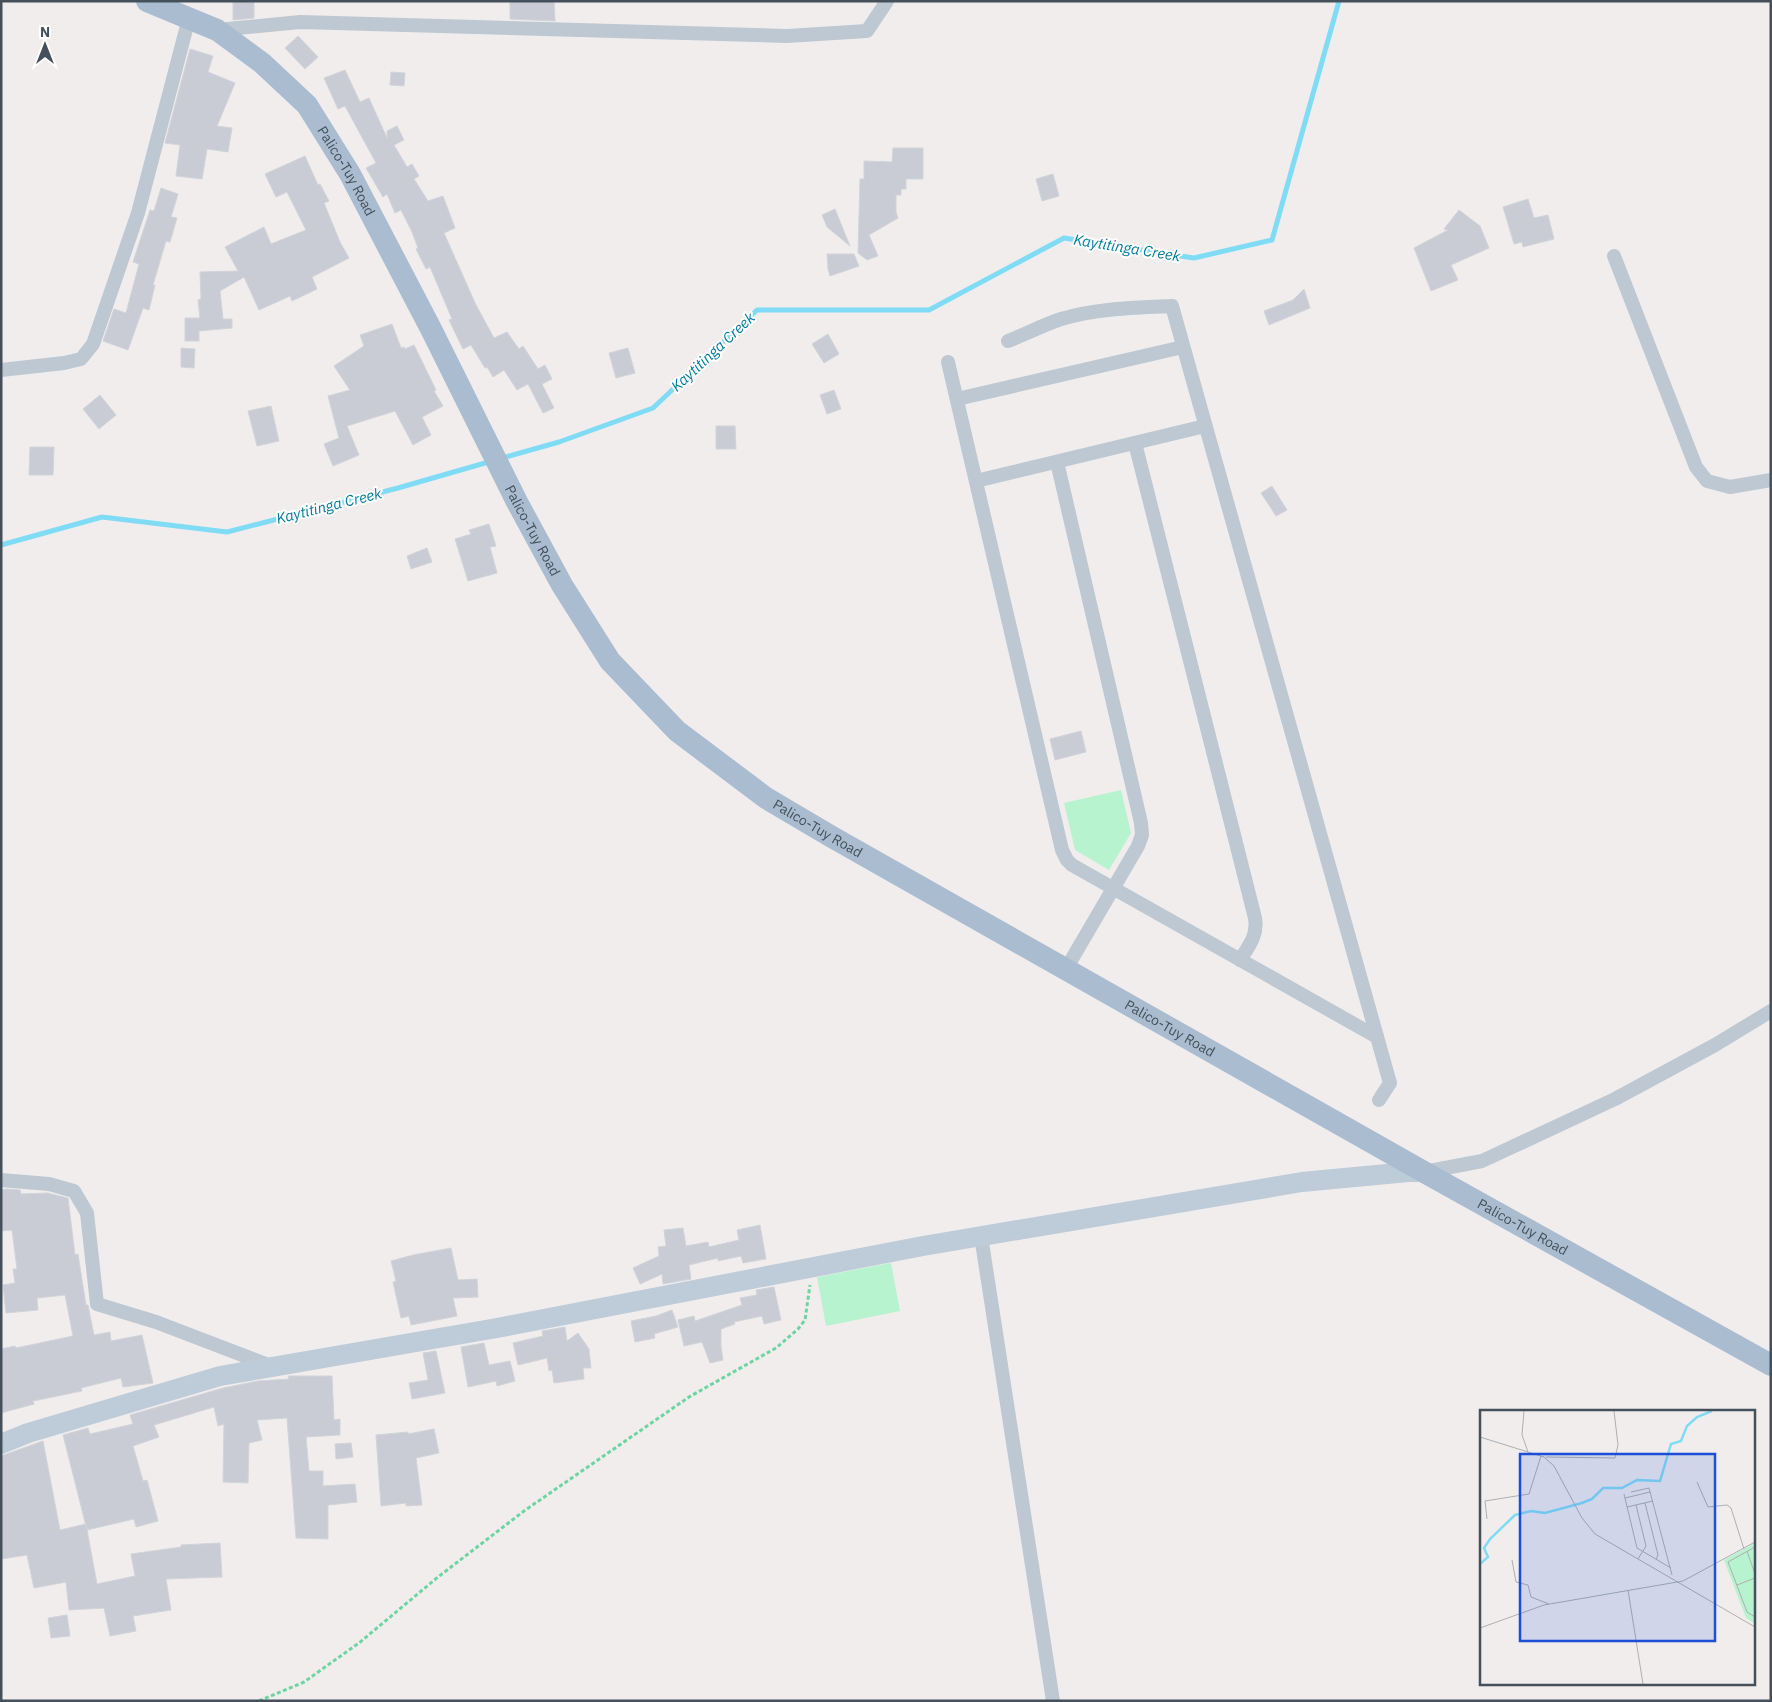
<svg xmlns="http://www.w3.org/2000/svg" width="1772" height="1702" viewBox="0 0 1772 1702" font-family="'IBM Plex Sans',sans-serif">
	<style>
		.green { fill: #b7f3cf }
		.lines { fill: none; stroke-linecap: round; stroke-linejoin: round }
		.stream { stroke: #80dcf5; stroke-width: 5 }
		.building { fill: #c9ccd4; stroke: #d1d4da }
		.path { stroke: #6cd5a1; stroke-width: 3; stroke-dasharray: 4 2.5; stroke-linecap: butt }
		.street { stroke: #bdc8d2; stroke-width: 14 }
		.secondary { stroke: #becbd9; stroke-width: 20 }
		.primary { stroke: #aabdd0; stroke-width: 22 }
		.labels { text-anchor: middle; stroke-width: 4; stroke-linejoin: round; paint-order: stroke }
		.street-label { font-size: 14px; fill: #44515d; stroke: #fff }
		.water-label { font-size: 15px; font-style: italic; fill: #037b9c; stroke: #fff }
		.inset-river { fill: none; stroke: #80dcf5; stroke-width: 2.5 }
		.inset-road { fill: none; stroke: #acafb3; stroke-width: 1 }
		.view { fill: #1d4ed8; fill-opacity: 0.15; stroke: #1d4ed8; stroke-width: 2.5 }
		.inset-edge { fill: none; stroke: #44515d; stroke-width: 2.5 }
	</style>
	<rect width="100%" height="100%" fill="#f1eded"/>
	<g class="green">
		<path d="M 1121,790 L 1131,833 L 1109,870 L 1075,850 L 1064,803 Z"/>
		<path d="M 891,1263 L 900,1311 L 826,1326 L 817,1277 Z"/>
	</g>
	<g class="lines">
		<g class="stream">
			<path d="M 502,458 L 559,442 L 653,408 L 757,310 L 929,310 L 1064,238 L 1194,258 L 1272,240 L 1339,1"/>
			<path d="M 1,545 L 102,517 L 227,532 L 398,488 L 492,461"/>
		</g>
	</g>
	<g class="building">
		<path d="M 233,1 L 254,1 L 254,18 L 233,20 Z"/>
		<path d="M 510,1 L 554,1 L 555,21 L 510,19 Z"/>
		<path d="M 298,36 L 318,57 L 305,69 L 285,48 Z"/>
		<path d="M 190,49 L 213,56 L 208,72 L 235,83 L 217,126 L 232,128 L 228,152 L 207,149 L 202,179 L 176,176 L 180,145 L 165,143 Z"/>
		<path d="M 345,70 L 360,102 L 369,98 L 387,138 L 387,131 L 397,126 L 404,140 L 394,145 L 407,167 L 412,164 L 419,176 L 414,179 L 428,201 L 443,196 L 455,228 L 444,233 L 476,305 L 494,338 L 507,332 L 519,349 L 523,346 L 538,369 L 545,365 L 552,379 L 542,384 L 554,408 L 543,413 L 528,384 L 517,390 L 504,370 L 493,377 L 487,367 L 485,368 L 471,345 L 463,349 L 449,320 L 452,319 L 430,267 L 426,269 L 416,249 L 418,248 L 412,232 L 401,210 L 395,213 L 387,194 L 383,197 L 366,168 L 376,163 L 345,106 L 338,109 L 324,78 Z"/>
		<path d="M 391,72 L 405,73 L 404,86 L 390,85 Z"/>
		<path d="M 893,148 L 923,148 L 923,179 L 906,179 L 906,189 L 901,189 L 901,195 L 896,195 L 896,212 L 898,218 L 869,235 L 878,256 L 867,260 L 858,253 L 860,179 L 864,179 L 864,161 L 892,162 Z"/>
		<path d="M 305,156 L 318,185 L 320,184 L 329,201 L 324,203 L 340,242 L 349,258 L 312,277 L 317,289 L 292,301 L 290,296 L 259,310 L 244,277 L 220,291 L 223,319 L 232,319 L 232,328 L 199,331 L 199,341 L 185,341 L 185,318 L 200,318 L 198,300 L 201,299 L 200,272 L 238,271 L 225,247 L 264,227 L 271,244 L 306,230 L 287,192 L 276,197 L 265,174 Z"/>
		<path d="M 1053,174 L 1059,196 L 1042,201 L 1036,179 Z"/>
		<path d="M 161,188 L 178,194 L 171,217 L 177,218 L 170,242 L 166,241 L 153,285 L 155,285 L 149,310 L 143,308 L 128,350 L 103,341 L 114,309 L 126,313 L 139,264 L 133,262 L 150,210 L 154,211 Z"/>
		<path d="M 1528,199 L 1534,218 L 1548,215 L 1554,239 L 1523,247 L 1522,242 L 1514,244 L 1503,207 Z"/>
		<path d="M 835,209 L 850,246 L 827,227 L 822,215 Z"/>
		<path d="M 1459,210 L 1480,226 L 1489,248 L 1451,265 L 1458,280 L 1431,291 L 1414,248 L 1448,230 L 1444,229 Z"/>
		<path d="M 827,254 L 854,254 L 859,266 L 830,276 L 828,269 Z"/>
		<path d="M 1304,289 L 1310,308 L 1269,325 L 1264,311 L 1293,300 Z"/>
		<path d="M 392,324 L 401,348 L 404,347 L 405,349 L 414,345 L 436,390 L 434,391 L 443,406 L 422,417 L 431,435 L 413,445 L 395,411 L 347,426 L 359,455 L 333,466 L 324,444 L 339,438 L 328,396 L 350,390 L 334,366 L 364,346 L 360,335 Z"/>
		<path d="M 828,334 L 839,354 L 824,363 L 812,344 Z"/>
		<path d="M 181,348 L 195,349 L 194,368 L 181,367 Z"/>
		<path d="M 628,348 L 635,373 L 616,378 L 609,353 Z"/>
		<path d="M 834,390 L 841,409 L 827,414 L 820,395 Z"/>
		<path d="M 100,395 L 116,415 L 99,429 L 83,409 Z"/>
		<path d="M 271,406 L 279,441 L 257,446 L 248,411 Z"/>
		<path d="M 716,426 L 735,426 L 736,449 L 716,449 Z"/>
		<path d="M 30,447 L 54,447 L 53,475 L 29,475 Z"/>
		<path d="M 1272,486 L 1287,510 L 1276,516 L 1261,493 Z"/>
		<path d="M 489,524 L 496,546 L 490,547 L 497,573 L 468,581 L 455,539 L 471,534 L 469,530 Z"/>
		<path d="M 427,548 L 432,562 L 411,569 L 407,556 Z"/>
		<path d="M 1081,731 L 1086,752 L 1055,760 L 1050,739 Z"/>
		<path d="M 7,1189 L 20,1190 L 21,1194 L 47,1193 L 68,1198 L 75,1255 L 78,1254 L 86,1305 L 88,1305 L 94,1335 L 110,1332 L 111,1341 L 142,1335 L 153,1383 L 123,1387 L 121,1378 L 81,1388 L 82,1391 L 33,1401 L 34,1404 L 1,1413 L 1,1349 L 15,1346 L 16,1348 L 73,1336 L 65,1295 L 37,1298 L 38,1310 L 6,1313 L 3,1285 L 15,1283 L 13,1269 L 17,1269 L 12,1230 L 1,1231 L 1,1190 Z"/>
		<path d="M 760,1225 L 766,1259 L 743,1263 L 741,1256 L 718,1261 L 718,1258 L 689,1265 L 691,1279 L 663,1284 L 662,1274 L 640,1284 L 633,1268 L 659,1256 L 658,1247 L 666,1246 L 664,1230 L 683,1228 L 686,1246 L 708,1242 L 709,1247 L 739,1240 L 737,1230 Z"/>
		<path d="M 451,1248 L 458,1280 L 477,1279 L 478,1297 L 453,1298 L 457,1316 L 411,1325 L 409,1316 L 401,1318 L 393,1282 L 396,1281 L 391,1261 L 413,1255 Z"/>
		<path d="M 774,1287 L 781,1320 L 764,1324 L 762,1316 L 734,1322 L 735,1324 L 721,1329 L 721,1347 L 723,1360 L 710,1363 L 702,1342 L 684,1346 L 678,1320 L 694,1316 L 695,1321 L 742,1305 L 740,1298 L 757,1295 L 756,1290 Z"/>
		<path d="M 672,1310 L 678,1327 L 654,1334 L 655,1338 L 635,1342 L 631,1321 L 656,1316 Z"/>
		<path d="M 565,1327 L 567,1341 L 578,1333 L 589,1349 L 591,1368 L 583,1368 L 584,1379 L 554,1383 L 552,1370 L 549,1371 L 547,1358 L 518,1365 L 513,1343 L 543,1336 L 542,1331 Z"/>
		<path d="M 484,1343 L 489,1365 L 510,1361 L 515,1381 L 497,1386 L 496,1381 L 468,1387 L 461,1347 Z"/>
		<path d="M 436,1351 L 445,1393 L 412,1399 L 409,1383 L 428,1380 L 423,1353 Z"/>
		<path d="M 288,1376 L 332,1376 L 334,1420 L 340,1419 L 340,1435 L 306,1437 L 309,1471 L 323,1471 L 323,1486 L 355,1484 L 357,1502 L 328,1505 L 328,1539 L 296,1538 L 287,1418 L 257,1420 L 262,1440 L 249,1443 L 248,1483 L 223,1482 L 224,1424 L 218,1426 L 214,1407 L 154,1425 L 159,1437 L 133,1446 L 143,1481 L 147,1480 L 158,1521 L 136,1527 L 134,1519 L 87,1530 L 63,1435 L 88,1428 L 90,1434 L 133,1424 L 130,1415 L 223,1388 L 258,1381 L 289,1379 Z"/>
		<path d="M 434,1429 L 439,1453 L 416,1458 L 422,1505 L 406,1506 L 406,1503 L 381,1506 L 376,1435 L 408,1432 L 408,1434 Z"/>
		<path d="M 43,1441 L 60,1530 L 86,1524 L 97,1584 L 135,1576 L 131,1554 L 181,1547 L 181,1545 L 220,1543 L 222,1577 L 166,1579 L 171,1610 L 133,1616 L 136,1631 L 110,1636 L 104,1608 L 69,1610 L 66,1582 L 34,1588 L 27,1555 L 1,1559 L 1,1456 Z"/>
		<path d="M 351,1443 L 353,1457 L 336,1459 L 335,1444 Z"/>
		<path d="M 67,1615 L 70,1636 L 51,1638 L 48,1618 Z"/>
	</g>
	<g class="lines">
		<path class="path" d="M 259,1701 L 304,1682 L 359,1643 L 438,1577 L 524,1511 L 689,1397 L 776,1348 L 798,1329 L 805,1320 L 810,1285"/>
		<g class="street">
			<path d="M 217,30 L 300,22 L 787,36 L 867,31 L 887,1"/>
			<path d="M 1614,256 L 1696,467 L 1707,481 L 1730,487 L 1771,480"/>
			<path d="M 1008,341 C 1026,334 1043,325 1061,319 C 1098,308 1135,308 1172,306 L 1390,1083 L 1379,1100"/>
			<path d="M 948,362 L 1062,850 L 1067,860 L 1072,865 L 1377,1037"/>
			<path d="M 1,370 L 64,363 L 81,359 L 93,344 L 138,213 L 189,18"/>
			<path d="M 957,399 L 1183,347"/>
			<path d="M 1135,443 L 1255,918 C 1258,935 1249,946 1240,960"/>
			<path d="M 1057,462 L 1141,823 L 1142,835 L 1138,846 L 1066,969"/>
			<path d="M 976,481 L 1205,426"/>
			<path d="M 1424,1172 L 1482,1161 L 1615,1099 L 1715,1045 L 1771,1011"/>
			<path d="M 1,1180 L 49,1184 L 74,1191 L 87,1213 L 97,1304 L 156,1322 L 271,1366"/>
			<path d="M 981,1236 L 1053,1701"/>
		</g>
		<path class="secondary" d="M 1,1444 L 28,1433 L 220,1376 L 497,1328 L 923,1246 L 1302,1182 L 1408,1172 L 1424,1172"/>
		<path class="primary" id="s1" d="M 147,1 L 217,30 L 262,63 L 307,105 L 350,174 L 431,329 L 517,502 L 562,585 L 610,661 L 677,731 L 766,798 L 832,837 L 1424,1172 L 1771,1365"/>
	</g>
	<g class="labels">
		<g class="street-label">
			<text dy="5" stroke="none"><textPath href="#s1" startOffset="270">Palico-Tuy Road</textPath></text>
			<text dy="5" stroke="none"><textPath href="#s1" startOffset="675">Palico-Tuy Road</textPath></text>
			<text dy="5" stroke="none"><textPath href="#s1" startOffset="1095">Palico-Tuy Road</textPath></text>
			<text dy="5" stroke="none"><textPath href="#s1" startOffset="1500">Palico-Tuy Road</textPath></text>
			<text dy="5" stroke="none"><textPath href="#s1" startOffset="1905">Palico-Tuy Road</textPath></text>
		</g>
		<g class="water-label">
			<text transform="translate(1127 248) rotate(9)" y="5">Kaytitinga Creek</text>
			<text transform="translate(713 352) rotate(-43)" y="5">Kaytitinga Creek</text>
			<text transform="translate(329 506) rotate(-14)" y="5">Kaytitinga Creek</text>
		</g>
	</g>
	<g transform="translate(1480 1410)">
		<rect width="275" height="275" fill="#f1eded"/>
		<path d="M 275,133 L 275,213 L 274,213 L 266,208 L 244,150 Z" fill="#b7f3cf"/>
		<path class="inset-river" d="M 0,154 L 8,147 L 4,138 L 10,129 L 35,105 L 51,101 L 65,103 L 102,93 L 112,89 L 123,78 L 142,78 L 157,70 L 180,71 L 191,34 L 201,31 L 207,16 L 217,7 L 232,1"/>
		<path class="inset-road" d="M 44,1 L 42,25 L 48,42M 0,27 L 64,47 L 74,56 L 102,108 L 115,124 L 275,217M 66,47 L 135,48 L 138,35 L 134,1M 217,72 L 228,97 L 247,95 L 251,98 L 264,139M 151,82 L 169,78 L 192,165M 144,84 L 157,138 L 191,158M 145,88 L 170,82M 165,93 L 178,145 L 176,149M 156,95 L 166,136 L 158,149M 147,97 L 173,91M 7,109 L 5,91 L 49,84 L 61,46M 275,137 L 248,152 L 267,202 L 275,207M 267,141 L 275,164M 32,150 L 36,172 L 48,175 L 51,187 L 69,194M 257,175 L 275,168M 148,180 L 163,274M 0,218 L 64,195 L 203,171 L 275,132"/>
		<path class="view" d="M 40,44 L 235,44 L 235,231 L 40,231 Z"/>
		<rect width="275" height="275" class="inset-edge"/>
	</g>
	<rect width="1772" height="1702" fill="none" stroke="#44515d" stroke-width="5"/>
	<g transform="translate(45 45)" stroke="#ffffff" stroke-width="4" paint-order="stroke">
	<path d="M0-4L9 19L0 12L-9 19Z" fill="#44515d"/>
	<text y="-8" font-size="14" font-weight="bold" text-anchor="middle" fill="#44515d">N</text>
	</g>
</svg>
